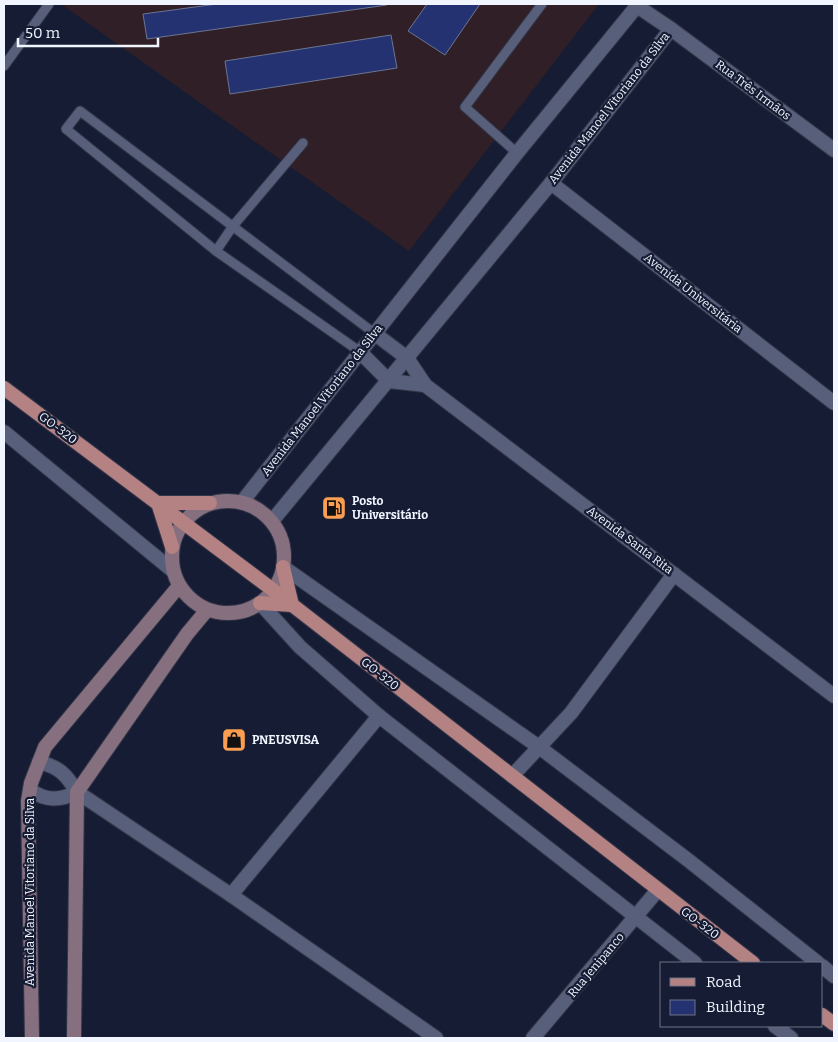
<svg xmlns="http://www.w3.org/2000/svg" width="838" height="1042" viewBox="0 0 838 1042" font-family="Bitter,serif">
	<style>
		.education { fill: #301f26 }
		.building { fill: #253272; stroke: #6c7591 }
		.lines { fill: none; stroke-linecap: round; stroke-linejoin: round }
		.service-casing { stroke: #333648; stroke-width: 11 }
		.minor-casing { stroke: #333648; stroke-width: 16 }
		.tertiary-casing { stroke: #333648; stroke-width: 16 }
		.secondary-casing { stroke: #333648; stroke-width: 16 }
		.primary-casing { stroke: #333648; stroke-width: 16 }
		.service { stroke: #575f7b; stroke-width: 9 }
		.minor { stroke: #575f7b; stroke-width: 14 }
		.tertiary { stroke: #575f7b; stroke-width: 14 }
		.secondary { stroke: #86707f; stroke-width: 14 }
		.primary { stroke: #b58283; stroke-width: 14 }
		.labels { text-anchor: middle; stroke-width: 4.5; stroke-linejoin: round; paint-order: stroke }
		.street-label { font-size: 12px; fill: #f1f5ff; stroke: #161c33 }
		.poi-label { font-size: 12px; font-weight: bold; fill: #f1f5ff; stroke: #161c33; text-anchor: start }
	</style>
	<rect width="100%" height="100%" fill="#161c33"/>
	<path class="education" d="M 61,4 L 599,4 L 409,251 Z"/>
	<g class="building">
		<path d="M 217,4 L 386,4 L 387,5 L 147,39 L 143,14 Z"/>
		<path d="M 427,4 L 480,4 L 445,55 L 408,31 Z"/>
		<path d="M 391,35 L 397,68 L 230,94 L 225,61 Z"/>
	</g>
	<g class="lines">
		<defs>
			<g id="service">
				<path d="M 4,66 L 49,4"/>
				<path d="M 517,153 L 465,107 L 542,4"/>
				<path d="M 216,251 L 233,226 L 303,143"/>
				<path d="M 359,351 L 216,251 L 66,129 L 80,111 L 374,333"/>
			</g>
			<g id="minor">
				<path d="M 671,29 L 834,150"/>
				<path d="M 551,183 L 834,403"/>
				<path d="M 374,333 L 407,358 L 425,385 L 834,696"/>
				<path d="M 359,351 L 389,381 L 425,385"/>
				<path d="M 4,432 L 172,570"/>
				<path d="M 283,567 L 539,747 L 688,860 L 818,963"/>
				<path d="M 260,603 L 300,647 L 379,716 L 695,963"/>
				<path d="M 39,762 C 59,767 66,774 77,792 L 231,895 L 436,1038"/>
				<path d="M 512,776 L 571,713 L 674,574"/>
				<path d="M 30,790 C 46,801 60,801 77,792"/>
				<path d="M 231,895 L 379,716"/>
				<path d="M 822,966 L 834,976"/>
				<path d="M 775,1026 L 791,1038"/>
				<path d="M 533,1038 L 657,891"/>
			</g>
			<path id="tertiary" d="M 242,502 L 517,153 L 637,6 L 671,29 L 551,183 L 272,521"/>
			<g id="secondary">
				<circle cx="228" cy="557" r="56"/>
				<path d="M 32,1038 L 28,801 L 31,783 L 45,747 L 179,586"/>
				<path d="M 74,1038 L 77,792 L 187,634 L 207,610"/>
			</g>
			<g id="primary">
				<path d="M 4,388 L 273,590 L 753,963"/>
				<path d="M 158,503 L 210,503"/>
				<path d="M 158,503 L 172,547"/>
				<path d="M 283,567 L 292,605"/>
				<path d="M 260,603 L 292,605"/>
				<path d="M 822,1015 L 834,1024"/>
			</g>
		</defs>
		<use href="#service" class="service-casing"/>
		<use href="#minor" class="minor-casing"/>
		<use href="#tertiary" class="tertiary-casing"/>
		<use href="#secondary" class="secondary-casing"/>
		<use href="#primary" class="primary-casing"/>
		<use href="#service" class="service"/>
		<use href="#minor" class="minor"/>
		<use href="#tertiary" class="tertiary"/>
		<use href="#secondary" class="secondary"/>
		<use href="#primary" class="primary"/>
	</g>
	<defs>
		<symbol id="fuel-square" viewBox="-11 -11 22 22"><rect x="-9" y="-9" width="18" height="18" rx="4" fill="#fb9e51" stroke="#161c33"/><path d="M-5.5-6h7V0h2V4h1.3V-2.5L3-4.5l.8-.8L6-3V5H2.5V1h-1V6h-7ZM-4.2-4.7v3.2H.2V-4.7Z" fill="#111"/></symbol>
		<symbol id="shop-square" viewBox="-11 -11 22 22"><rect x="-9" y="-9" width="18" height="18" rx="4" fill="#fb9e51" stroke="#161c33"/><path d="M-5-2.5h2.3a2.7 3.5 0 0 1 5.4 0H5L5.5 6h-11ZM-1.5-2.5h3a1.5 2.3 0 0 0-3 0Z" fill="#111"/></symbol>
	</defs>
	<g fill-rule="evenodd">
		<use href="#fuel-square" x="320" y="494" width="28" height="28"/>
		<use href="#shop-square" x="220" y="726" width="28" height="28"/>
	</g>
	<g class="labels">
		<g class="street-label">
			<text transform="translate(753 90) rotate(37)" y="4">Rua Três Irmãos</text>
			<text transform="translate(609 108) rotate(-52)" y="4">Avenida Manoel Vitoriano da Silva</text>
			<text transform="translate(693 293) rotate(38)" y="4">Avenida Universitária</text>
			<text transform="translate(322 400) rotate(-52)" y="4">Avenida Manoel Vitoriano da Silva</text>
			<text transform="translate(58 428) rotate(37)" y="4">GO-320</text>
			<text transform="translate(630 540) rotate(37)" y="4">Avenida Santa Rita</text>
			<text transform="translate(380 674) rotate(38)" y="4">GO-320</text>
			<text transform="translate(30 892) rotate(-90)" y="4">Avenida Manoel Vitoriano da Silva</text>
			<text transform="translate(700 923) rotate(37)" y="4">GO-320</text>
			<text transform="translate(596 965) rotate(-50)" y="4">Rua Jenipanco</text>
		</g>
		<g class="poi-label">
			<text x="352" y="505">Posto<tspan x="352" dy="14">Universitário</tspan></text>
			<text x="252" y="744">PNEUSVISA</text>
		</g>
	</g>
	<rect width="838" height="1042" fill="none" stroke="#f1f5ff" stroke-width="10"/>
	<rect x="660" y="962" width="162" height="65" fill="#161c33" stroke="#6e7385"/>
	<rect x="670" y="978" width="25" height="8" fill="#b58283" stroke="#6e7385"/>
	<text x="706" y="987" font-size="15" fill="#f1f5ff">Road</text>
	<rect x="670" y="1000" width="25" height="15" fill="#253272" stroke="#6e7385"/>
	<text x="706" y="1012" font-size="15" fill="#f1f5ff">Building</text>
	<path d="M18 38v8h140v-8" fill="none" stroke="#f1f5ff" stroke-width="2.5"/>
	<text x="25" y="38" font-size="15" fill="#f1f5ff" stroke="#161c33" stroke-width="4" paint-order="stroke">50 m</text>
</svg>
